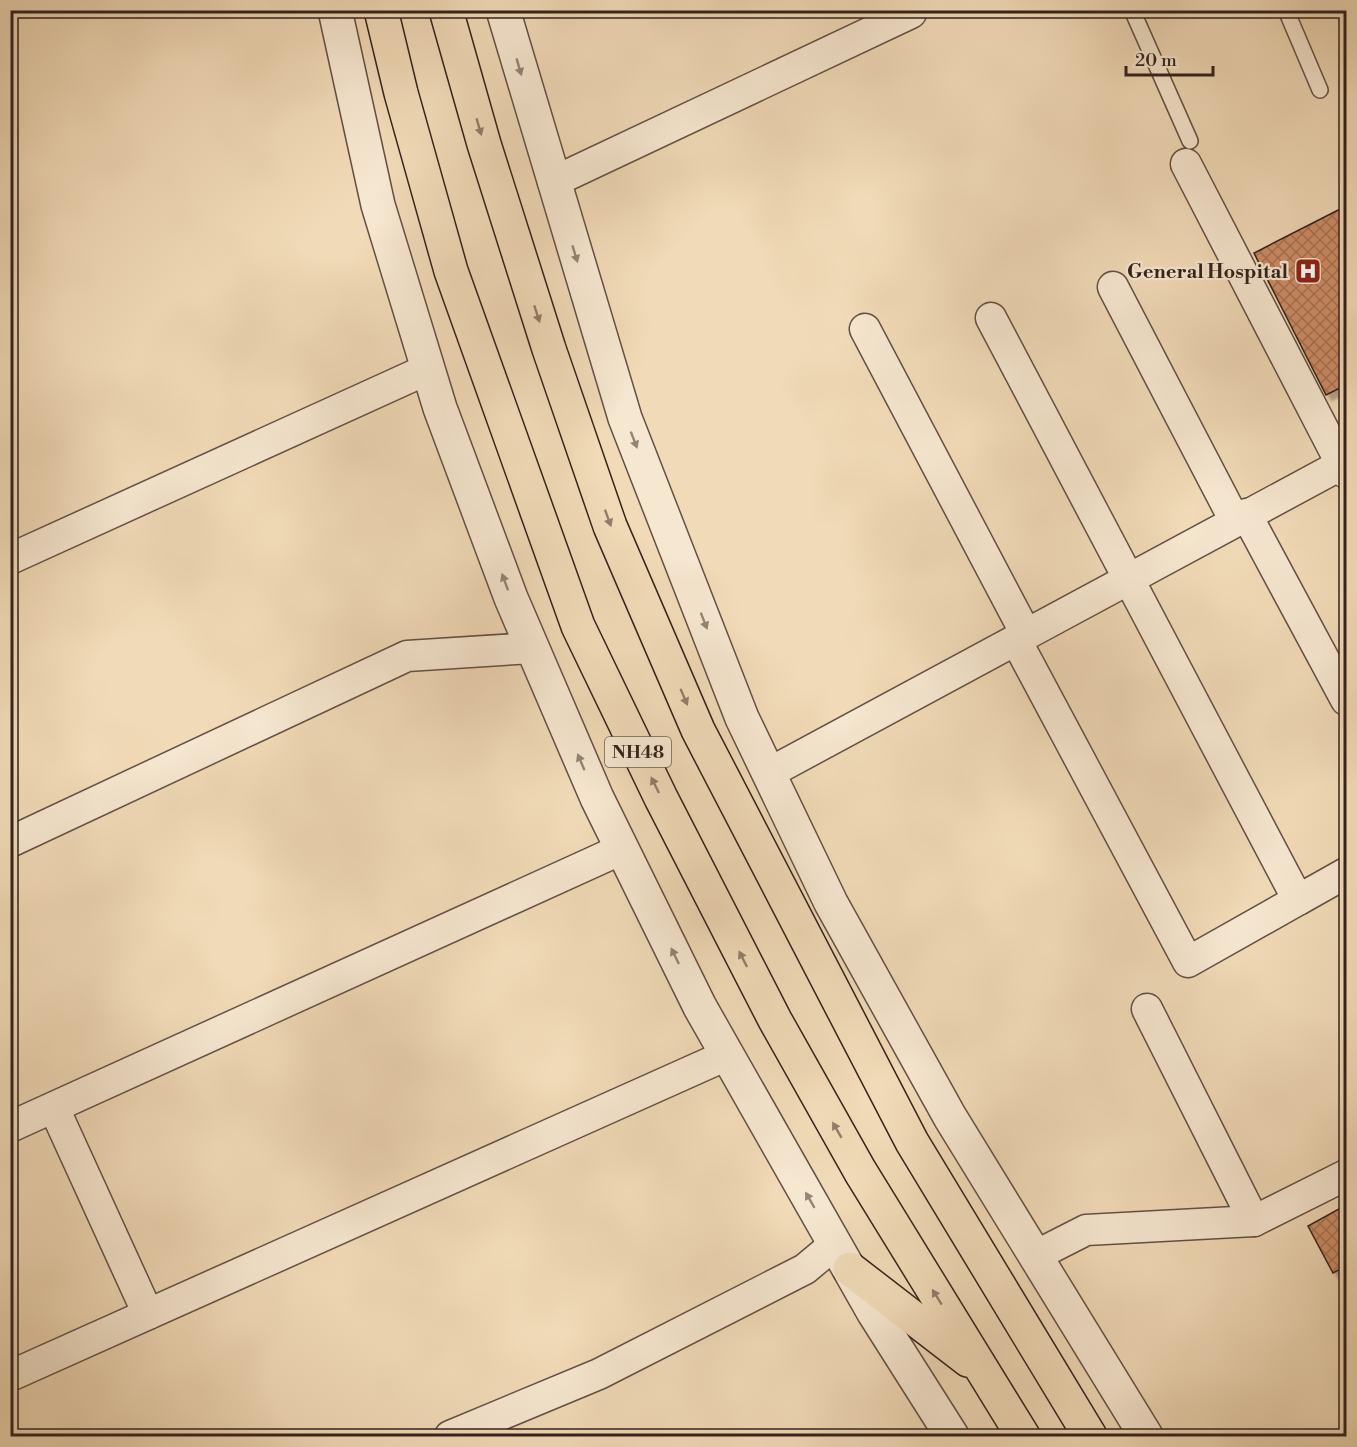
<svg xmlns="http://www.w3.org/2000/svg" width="1357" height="1447" viewBox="0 0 1357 1447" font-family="'Libre Bodoni',serif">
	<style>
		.building { fill: url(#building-cross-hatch); stroke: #32231d; stroke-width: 1.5; filter: url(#shadow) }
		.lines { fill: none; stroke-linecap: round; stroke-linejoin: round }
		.service-casing { stroke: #625144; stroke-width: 18 }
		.minor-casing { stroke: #625144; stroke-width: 33 }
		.tertiary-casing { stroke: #625144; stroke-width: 36 }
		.trunk-casing { stroke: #32231d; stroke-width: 36 }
		.service { stroke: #f6e7d0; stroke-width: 15 }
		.minor { stroke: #f6e7d0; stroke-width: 30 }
		.tertiary { stroke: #f6e7d0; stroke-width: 33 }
		.trunk { stroke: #f1dab7; stroke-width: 33 }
		.oneway { fill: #948576 }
		.oneway2 { fill: #927e6a }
		.labels { text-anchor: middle; stroke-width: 4.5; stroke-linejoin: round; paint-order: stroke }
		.shield { fill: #f6e7d0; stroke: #6d5e53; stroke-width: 1.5 }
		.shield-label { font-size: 18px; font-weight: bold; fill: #32231d }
		.poi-label { font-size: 20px; font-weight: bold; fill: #32231d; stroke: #f6e7d0; text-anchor: end }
	</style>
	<defs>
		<pattern id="building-cross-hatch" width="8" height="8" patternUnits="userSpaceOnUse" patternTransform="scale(1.5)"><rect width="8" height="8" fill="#cd8d66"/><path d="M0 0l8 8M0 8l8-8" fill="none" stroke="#a77353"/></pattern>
		<filter id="shadow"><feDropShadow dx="5.5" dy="5.5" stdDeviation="1.5" flood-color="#0004"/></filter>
	</defs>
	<rect width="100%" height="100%" fill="#f1dab7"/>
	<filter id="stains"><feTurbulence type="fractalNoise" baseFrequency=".00333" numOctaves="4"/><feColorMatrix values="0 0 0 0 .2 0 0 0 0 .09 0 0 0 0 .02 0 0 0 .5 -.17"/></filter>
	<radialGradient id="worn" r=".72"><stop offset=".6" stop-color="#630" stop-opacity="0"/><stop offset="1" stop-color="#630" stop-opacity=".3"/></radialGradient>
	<g class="building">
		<path d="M 1346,206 L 1346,385 L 1326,395 L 1254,253 Z"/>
		<path d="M 1346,1205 L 1346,1266 L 1333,1273 L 1308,1226 Z"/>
	</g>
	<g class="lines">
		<defs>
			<g id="service">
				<path d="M 1132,10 L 1190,141"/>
				<path d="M 1286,10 L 1320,90"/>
			</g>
			<g id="minor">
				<path d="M 1186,164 L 1346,473"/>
				<path d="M 553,182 L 911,13"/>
				<path d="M 1113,287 L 1235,521"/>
				<path d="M 991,318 L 1298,900 L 1346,873"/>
				<path d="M 865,329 L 1026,634"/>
				<path d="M 1246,514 L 1346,700"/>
				<path d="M 10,559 L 428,369"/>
				<path d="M 1016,640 L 1188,962 L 1298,900"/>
				<path d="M 769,773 L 1346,462"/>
				<path d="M 10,842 L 407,656 L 532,648"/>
				<path d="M 1147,1009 L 1254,1221"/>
				<path d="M 54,1108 L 148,1314"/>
				<path d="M 10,1127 L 622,849"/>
				<path d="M 1035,1256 L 1086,1230 L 1254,1221 L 1346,1175"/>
				<path d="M 10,1376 L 727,1055"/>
				<path d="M 450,1436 L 599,1374 L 805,1269 L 835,1244"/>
			</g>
			<g id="tertiary">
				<path d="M 335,10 L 378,205 L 440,408 L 511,598 L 597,798 L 700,1007 L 874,1313 L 952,1436"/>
				<path d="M 503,10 L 625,418 L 742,718 L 831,903 L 950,1117 L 1146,1436"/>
			</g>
			<g id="trunk">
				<path d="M 381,10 L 401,93 L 451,271 L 578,626 L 661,798 L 775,1020 L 860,1171 L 1023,1436"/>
				<path d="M 446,10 L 484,144 L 549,349 L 610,526 L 698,730 L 912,1142 L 1090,1436"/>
				<path d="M 850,1269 L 968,1360"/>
			</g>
		</defs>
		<use href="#service" class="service-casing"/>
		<use href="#minor" class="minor-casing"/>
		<use href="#tertiary" class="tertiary-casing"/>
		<use href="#trunk" class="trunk-casing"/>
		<use href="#service" class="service"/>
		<use href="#minor" class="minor"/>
		<use href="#tertiary" class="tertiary"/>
		<use href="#trunk" class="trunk"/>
	</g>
	<defs><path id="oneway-solid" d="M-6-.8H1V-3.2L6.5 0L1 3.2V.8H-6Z" transform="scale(1.5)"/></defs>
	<g class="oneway">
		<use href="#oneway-solid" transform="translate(519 67) rotate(74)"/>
		<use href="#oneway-solid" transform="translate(575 254) rotate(73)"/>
		<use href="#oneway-solid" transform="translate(634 440) rotate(69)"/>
		<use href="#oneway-solid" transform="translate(505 582) rotate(-110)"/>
		<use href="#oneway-solid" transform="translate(704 621) rotate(69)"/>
		<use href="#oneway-solid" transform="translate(581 762) rotate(-113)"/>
		<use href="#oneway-solid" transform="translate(675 956) rotate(-116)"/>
		<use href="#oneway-solid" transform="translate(810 1200) rotate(-120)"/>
	</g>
	<g class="oneway2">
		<use href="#oneway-solid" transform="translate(479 127) rotate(74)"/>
		<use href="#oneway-solid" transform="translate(537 314) rotate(72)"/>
		<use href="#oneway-solid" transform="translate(608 518) rotate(70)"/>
		<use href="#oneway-solid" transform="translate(684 697) rotate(67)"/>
		<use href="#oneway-solid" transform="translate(655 785) rotate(-116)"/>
		<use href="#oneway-solid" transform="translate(743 959) rotate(-117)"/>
		<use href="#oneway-solid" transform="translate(837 1130) rotate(-120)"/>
		<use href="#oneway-solid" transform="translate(937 1297) rotate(-122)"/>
	</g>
	<defs>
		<symbol id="hospital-square" viewBox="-11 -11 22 22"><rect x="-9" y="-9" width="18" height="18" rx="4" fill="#8f2418" stroke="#f6e7d0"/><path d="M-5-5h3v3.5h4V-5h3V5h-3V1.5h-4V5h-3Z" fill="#fff"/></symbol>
	</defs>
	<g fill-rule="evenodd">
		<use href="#hospital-square" x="1293" y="256" width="30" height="30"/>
	</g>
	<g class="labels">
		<rect class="shield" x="605" y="737" width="66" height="30" rx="4.5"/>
		<g class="shield-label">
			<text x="638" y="758">NH48</text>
		</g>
		<g class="poi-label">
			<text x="1288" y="278">General Hospital</text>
		</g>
	</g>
	<rect width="1357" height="1447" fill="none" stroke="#f1dab7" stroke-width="36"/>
	<rect x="12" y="12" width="1333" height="1423" fill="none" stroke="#32231d" stroke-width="3"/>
	<rect x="18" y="18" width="1321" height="1411" fill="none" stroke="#32231d" stroke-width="1.5"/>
	<path d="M1126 66v9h87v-9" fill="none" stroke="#32231d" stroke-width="3"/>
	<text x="1135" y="66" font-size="18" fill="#32231d" stroke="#f6e7d0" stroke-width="4.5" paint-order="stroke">20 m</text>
	<rect width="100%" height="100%" filter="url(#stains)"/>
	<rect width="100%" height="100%" fill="url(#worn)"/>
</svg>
